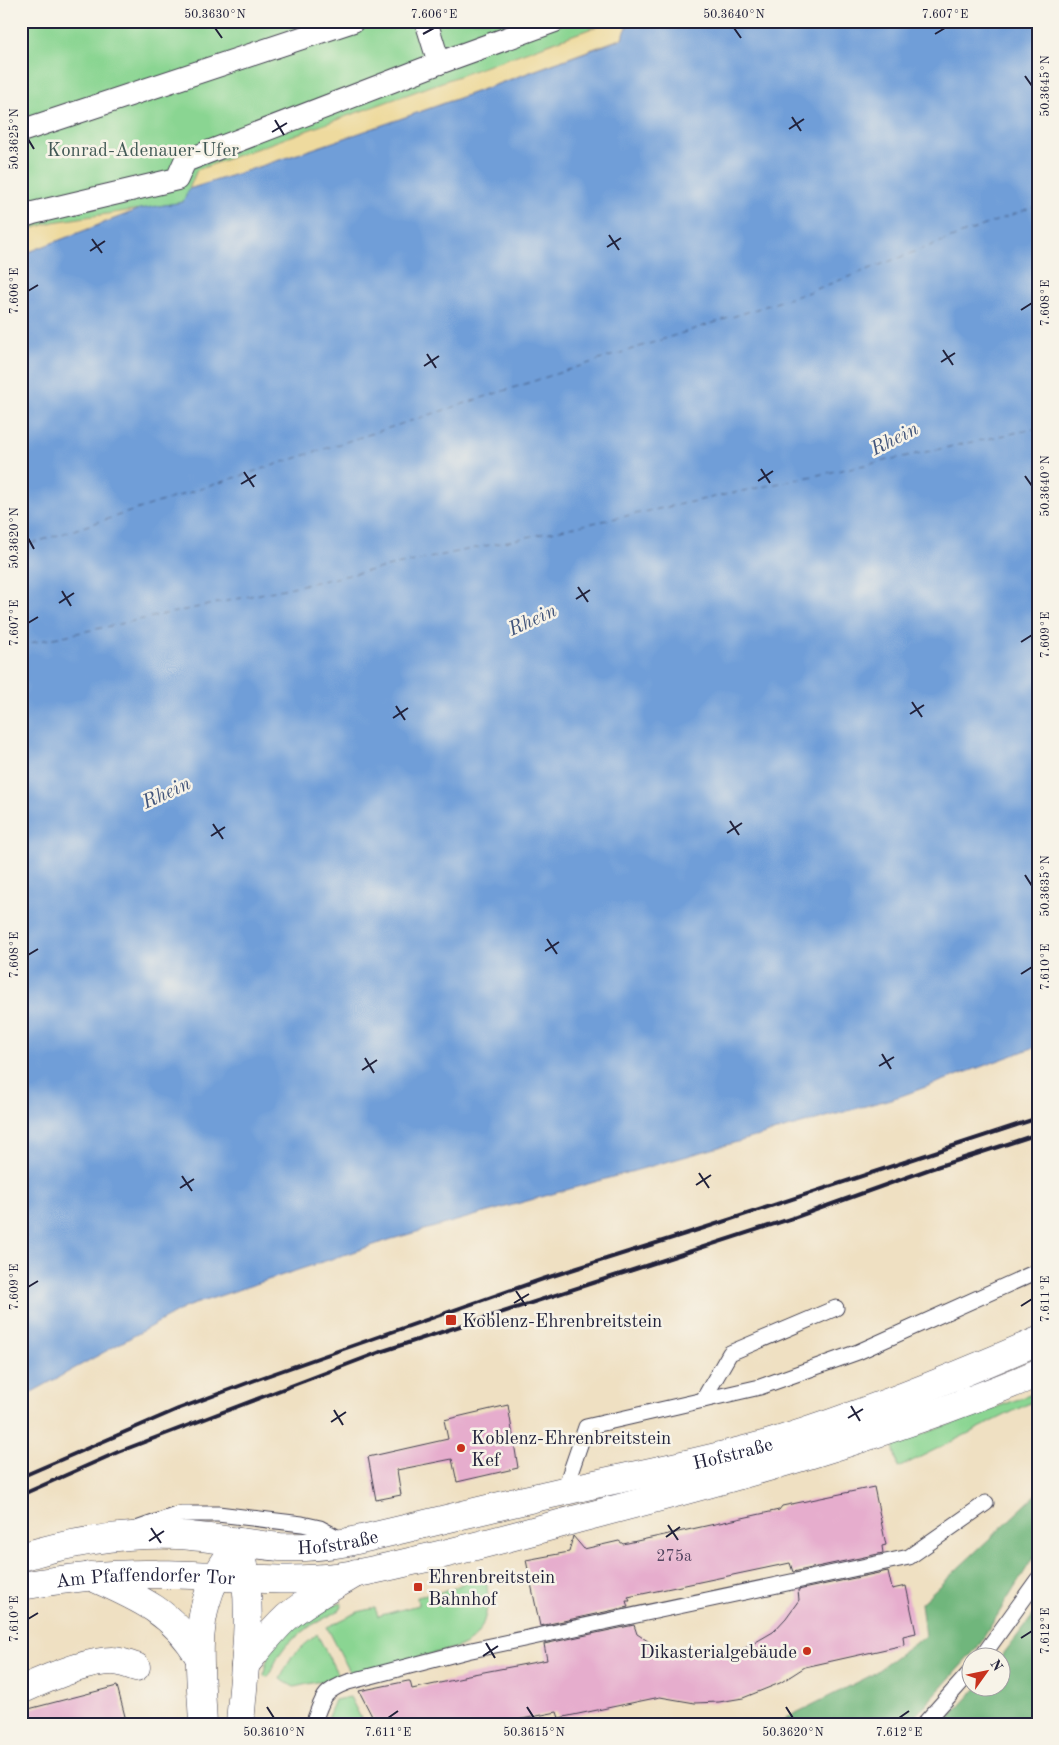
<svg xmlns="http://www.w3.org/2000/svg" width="1059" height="1745" viewBox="0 0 1059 1745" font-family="'Old Standard TT',serif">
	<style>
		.green { fill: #8ad592; stroke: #567c66 }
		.forest { fill: #6fb67c; stroke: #486c5c }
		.sand { fill: #eeda9e; stroke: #887e6c }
		.water { fill: #709ed8; stroke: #49608a }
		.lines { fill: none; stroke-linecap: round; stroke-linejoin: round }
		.ferry { stroke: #41547a; stroke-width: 1; stroke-dasharray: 6 5; stroke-linecap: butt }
		.building { fill: #e6adcd }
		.service-casing { stroke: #413e4f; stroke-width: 17 }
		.pedestrian-casing { stroke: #413e4f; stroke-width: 24 }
		.minor-casing { stroke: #413e4f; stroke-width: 29 }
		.secondary-casing { stroke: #413e4f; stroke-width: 29 }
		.primary-casing { stroke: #413e4f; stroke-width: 29 }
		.service { stroke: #fff; stroke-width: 15 }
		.pedestrian { stroke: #fff; stroke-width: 22 }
		.minor { stroke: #fff; stroke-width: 28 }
		.secondary { stroke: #fff; stroke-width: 28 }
		.primary { stroke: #fff; stroke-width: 28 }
		.rail { stroke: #22223b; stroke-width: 4 }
		.ticks { fill: none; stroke: #22223b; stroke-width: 2 }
		.poi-dot { fill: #c8321e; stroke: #f7f3e8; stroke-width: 2 }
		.labels { text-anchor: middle; stroke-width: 5; stroke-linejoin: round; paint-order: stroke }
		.number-label { font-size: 16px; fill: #534560 }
		.park-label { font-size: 19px; fill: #415855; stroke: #f7f3e8 }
		.poi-label { font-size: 19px; fill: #22223b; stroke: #f7f3e8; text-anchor: start }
		.street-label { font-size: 19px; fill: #22223b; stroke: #f7f3e8 }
		.water-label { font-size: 20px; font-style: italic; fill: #41547a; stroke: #f7f3e8 }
		.neatline { fill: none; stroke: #22223b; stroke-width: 2 }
		.ticks-label { font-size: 12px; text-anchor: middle; fill: #22223b }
	</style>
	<rect width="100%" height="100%" fill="#f7f3e8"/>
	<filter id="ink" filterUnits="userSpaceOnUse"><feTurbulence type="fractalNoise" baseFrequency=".02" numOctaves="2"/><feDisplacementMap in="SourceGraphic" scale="10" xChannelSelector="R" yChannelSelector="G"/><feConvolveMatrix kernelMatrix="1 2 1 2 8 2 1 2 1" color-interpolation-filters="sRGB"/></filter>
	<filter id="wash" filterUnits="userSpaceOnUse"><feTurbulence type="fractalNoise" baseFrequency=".0096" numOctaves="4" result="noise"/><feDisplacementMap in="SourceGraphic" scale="20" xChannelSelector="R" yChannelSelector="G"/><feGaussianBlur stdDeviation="1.12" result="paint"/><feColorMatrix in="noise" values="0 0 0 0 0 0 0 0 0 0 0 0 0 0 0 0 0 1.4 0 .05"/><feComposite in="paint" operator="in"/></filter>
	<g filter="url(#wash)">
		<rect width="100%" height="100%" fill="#efe0c2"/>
		<g class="green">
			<path d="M 21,21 L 612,21 L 445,82 L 183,202 L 140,209 L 21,255 Z"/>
			<path d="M 1038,1392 L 1038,1399 L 898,1468 L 893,1445 Z"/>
			<path d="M 485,1572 C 490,1596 490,1632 464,1645 C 451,1650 436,1652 423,1656 C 399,1663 376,1669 352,1676 L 327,1627 L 358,1612 L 375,1608 L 378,1616 L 418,1605 L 417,1597 L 450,1590 Z"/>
			<path d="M 342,1603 L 340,1609 L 335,1613 L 312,1625 L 287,1644 L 279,1655 L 268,1677 L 264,1676 C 265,1638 309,1612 342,1603 Z"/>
			<path d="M 317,1634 L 339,1677 L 294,1687 L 280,1679 L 292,1656 Z"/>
			<path d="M 350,1697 L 364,1724 L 325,1724 L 335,1700 Z"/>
		</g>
		<g class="forest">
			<path d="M 1038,1493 L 1038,1550 L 977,1648 L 908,1724 L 786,1724 L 786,1718 L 870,1676 L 925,1636 L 921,1603 Z"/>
			<path d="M 1038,1609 L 1038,1724 L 943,1724 L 977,1688 L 1002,1688 L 1001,1657 Z"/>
		</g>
		<g class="sand">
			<path d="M 612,21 L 627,21 L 628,25 L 622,38 C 479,91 335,144 189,189 L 197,170 Z"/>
			<path d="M 140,209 L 21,255 L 21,232 L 53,222 Z"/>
		</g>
		<path class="water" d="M 627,21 L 1038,21 L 1038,1046 L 901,1096 L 392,1239 L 186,1307 L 21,1398 L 21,255 L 140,209 L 183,202 L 189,189 C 335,144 479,91 622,39 L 628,25 Z"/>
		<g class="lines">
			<g class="ferry">
				<path d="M 21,547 L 806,293 L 1038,205"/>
				<path d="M 21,645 L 1038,428"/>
			</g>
		</g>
		<g id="blocks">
			<g class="building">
				<path d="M 508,1405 L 518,1468 L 457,1482 L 452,1459 L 397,1470 L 401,1495 L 376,1500 L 368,1457 L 448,1439 L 444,1420 Z"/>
				<path d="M 874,1487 L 886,1545 L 882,1546 L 883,1553 L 793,1572 L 790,1563 L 628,1597 L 630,1601 L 626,1601 L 628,1607 L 540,1626 L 526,1560 L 569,1552 L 573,1536 L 584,1549 L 619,1541 L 623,1544 L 779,1510 L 782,1506 Z"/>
				<path d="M 888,1571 L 892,1589 L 906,1586 L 916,1633 L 903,1636 L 904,1645 L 805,1667 L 780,1683 L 743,1698 L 719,1702 L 695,1703 L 660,1697 L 559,1718 L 557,1712 L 497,1724 L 376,1724 L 359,1691 L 408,1681 L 410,1681 L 412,1689 L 463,1678 L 463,1676 L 547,1660 L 544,1644 L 634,1625 L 637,1634 L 654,1645 L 673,1652 L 707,1656 L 731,1653 L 749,1646 L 773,1632 L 786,1618 L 799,1600 L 798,1590 Z"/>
				<path d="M 117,1686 L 127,1724 L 21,1724 L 21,1711 Z"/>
			</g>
		</g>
	</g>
	<g filter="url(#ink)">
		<use href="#blocks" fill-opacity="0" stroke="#413e4f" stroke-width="1"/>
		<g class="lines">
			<defs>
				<g id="service">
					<path d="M 703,1400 L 730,1353 L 836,1308"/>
					<path d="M 564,1491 L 586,1427 L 760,1387 L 858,1352 L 1038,1271"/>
					<path d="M 139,1528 L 179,1514 L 218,1514 L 302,1524 L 320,1528 L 344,1541"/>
					<path d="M 981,1658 L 1038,1579"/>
					<path d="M 313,1724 C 323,1699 321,1692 348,1682 L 467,1651 L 909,1557 L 986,1503"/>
					<path d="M 924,1724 L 972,1670"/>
				</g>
				<g id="pedestrian">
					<path d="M 426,21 L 439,63"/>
					<path d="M 21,131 L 353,21"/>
					<path d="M 21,217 L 33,213 L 177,179 L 185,161 L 439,63 L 555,21"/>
				</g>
				<path id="minor" d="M 21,1690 C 45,1679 88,1660 113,1661 C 121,1661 129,1665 136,1667"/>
				<g id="secondary">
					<path d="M 90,1576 C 135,1596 174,1612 199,1657"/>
					<path d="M 245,1665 C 258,1649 271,1632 286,1618 C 307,1600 333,1587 356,1573"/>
					<path d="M 203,1724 C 201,1674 192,1623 216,1577 C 222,1565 231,1553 239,1542"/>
					<path d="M 240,1724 C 244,1669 254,1609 242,1555"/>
				</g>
				<g id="primary">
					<path id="s1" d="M 21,1557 C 73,1541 124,1533 178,1535 C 212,1537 246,1544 280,1547 C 302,1548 326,1546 348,1542 C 420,1526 492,1507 564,1491 C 634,1475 705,1462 774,1442 C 864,1414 951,1379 1038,1341"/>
					<path id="s2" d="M 21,1586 C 66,1578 112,1573 157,1574 C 217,1574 276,1584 336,1577 C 362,1573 388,1567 413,1561 C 468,1549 522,1534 577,1519 C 732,1479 889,1436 1038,1373"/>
				</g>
			</defs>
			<use href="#service" class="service-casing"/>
			<use href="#pedestrian" class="pedestrian-casing"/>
			<use href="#minor" class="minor-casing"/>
			<use href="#secondary" class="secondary-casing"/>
			<use href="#primary" class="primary-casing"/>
			<use href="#service" class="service"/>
			<use href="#pedestrian" class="pedestrian"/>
			<use href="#minor" class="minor"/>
			<use href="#secondary" class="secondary"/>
			<use href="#primary" class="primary"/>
			<g class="rail">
				<path d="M 21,1477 L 178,1409 L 258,1379 L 543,1279 L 707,1227 L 1038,1118"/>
				<path d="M 21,1495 L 118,1452 L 380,1352 L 796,1217 L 930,1169 L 1038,1134"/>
			</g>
		</g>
	</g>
	<path class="ticks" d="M 215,28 L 222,38M 734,28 L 741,38M 423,34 L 434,28M 935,34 L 945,28M 1025,76 L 1032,86M 792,117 L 801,131M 275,120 L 284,135M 789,129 L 804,119M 272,132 L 287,123M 28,139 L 34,149M 609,235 L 619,250M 92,239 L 102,253M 607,247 L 621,238M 90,251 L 105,241M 28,291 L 38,285M 1021,310 L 1032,303M 943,350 L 953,365M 427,354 L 436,368M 941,362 L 955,353M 424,366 L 439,356M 761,469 L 770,483M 244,472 L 254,487M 1025,476 L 1032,486M 758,481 L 773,471M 241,484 L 256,475M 28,538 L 34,549M 578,587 L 588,602M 62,591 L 71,606M 576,599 L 590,590M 59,603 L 74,593M 28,623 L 38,617M 1021,642 L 1032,635M 912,702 L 922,717M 396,706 L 405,720M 910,714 L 924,705M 393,718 L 408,708M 730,821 L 739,835M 213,824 L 223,839M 727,833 L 742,823M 211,836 L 225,827M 1025,875 L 1032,886M 547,939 L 557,954M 545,951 L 559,942M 28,955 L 38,949M 1021,974 L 1032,967M 882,1054 L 891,1069M 365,1058 L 374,1073M 879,1066 L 894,1057M 362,1070 L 377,1060M 699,1173 L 709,1188M 182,1176 L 192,1191M 696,1185 L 711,1175M 180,1188 L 194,1179M 28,1287 L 38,1281M 516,1291 L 526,1306M 514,1303 L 529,1294M 1021,1306 L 1032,1299M 851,1406 L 860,1421M 334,1410 L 343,1425M 848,1418 L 863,1409M 331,1422 L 346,1412M 668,1525 L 678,1540M 151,1528 L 161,1543M 666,1537 L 680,1527M 149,1541 L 164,1531M 28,1619 L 38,1613M 1021,1638 L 1032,1631M 486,1643 L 495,1658M 483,1656 L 498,1646M 267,1707 L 274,1718M 527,1707 L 534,1718M 786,1707 L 793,1718M 388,1718 L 398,1711M 899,1718 L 909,1711"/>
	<g class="poi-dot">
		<rect x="445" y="1314" width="12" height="12" rx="2.5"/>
		<circle cx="461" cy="1448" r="5"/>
		<rect x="413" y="1582" width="10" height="10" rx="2.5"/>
		<circle cx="807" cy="1651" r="5"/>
	</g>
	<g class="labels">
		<g class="number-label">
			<text x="674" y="1561">275a</text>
		</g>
		<g class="park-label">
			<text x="143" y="156">Konrad-Adenauer-Ufer</text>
		</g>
		<g class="poi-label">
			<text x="462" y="1327">Koblenz-Ehrenbreitstein</text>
			<text x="471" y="1444">Koblenz-Ehrenbreitstein<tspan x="471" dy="22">Kef</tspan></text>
			<text x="428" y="1583">Ehrenbreitstein<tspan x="428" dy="22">Bahnhof</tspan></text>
			<text x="797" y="1658" text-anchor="end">Dikasterialgebäude</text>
		</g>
		<g class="street-label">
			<text dy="7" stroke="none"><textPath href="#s1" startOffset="725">Hofstraße</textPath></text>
			<text dy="7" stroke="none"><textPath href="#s1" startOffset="320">Hofstraße</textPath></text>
			<text dy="7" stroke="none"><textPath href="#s2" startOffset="125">Am Pfaffendorfer Tor</textPath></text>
		</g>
		<g class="water-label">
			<text transform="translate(894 438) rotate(-27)" y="7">Rhein</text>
			<text transform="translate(532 619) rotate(-25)" y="7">Rhein</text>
			<text transform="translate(166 792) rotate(-25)" y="7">Rhein</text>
		</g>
	</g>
	<rect width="1059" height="1745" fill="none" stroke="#f7f3e8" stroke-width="55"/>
	<g transform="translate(986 1672) rotate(57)"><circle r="24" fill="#f7f3e8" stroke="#a29fa3"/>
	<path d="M0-4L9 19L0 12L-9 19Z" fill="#c8321e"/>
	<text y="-8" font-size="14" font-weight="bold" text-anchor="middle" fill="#22223b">N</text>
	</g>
	<rect x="28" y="28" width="1004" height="1690" class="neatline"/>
	<g class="ticks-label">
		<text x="215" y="18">50.3630°N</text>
		<text x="434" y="18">7.606°E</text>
		<text x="734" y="18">50.3640°N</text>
		<text x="945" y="18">7.607°E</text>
		<text transform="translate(1045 86) rotate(-90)" y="4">50.3645°N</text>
		<text transform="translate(14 139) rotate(-90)" y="4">50.3625°N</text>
		<text transform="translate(14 291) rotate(-90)" y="4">7.606°E</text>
		<text transform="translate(1045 303) rotate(-90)" y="4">7.608°E</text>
		<text transform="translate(1045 486) rotate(-90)" y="4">50.3640°N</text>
		<text transform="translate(14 538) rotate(-90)" y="4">50.3620°N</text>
		<text transform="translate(14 623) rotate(-90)" y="4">7.607°E</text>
		<text transform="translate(1045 635) rotate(-90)" y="4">7.609°E</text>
		<text transform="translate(1045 886) rotate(-90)" y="4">50.3635°N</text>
		<text transform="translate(14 955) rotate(-90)" y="4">7.608°E</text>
		<text transform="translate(1045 967) rotate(-90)" y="4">7.610°E</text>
		<text transform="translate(14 1287) rotate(-90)" y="4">7.609°E</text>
		<text transform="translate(1045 1299) rotate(-90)" y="4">7.611°E</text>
		<text transform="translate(14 1619) rotate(-90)" y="4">7.610°E</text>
		<text transform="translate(1045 1631) rotate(-90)" y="4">7.612°E</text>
		<text x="274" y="1736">50.3610°N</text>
		<text x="388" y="1736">7.611°E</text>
		<text x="534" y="1736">50.3615°N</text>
		<text x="793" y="1736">50.3620°N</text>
		<text x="899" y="1736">7.612°E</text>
	</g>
</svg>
